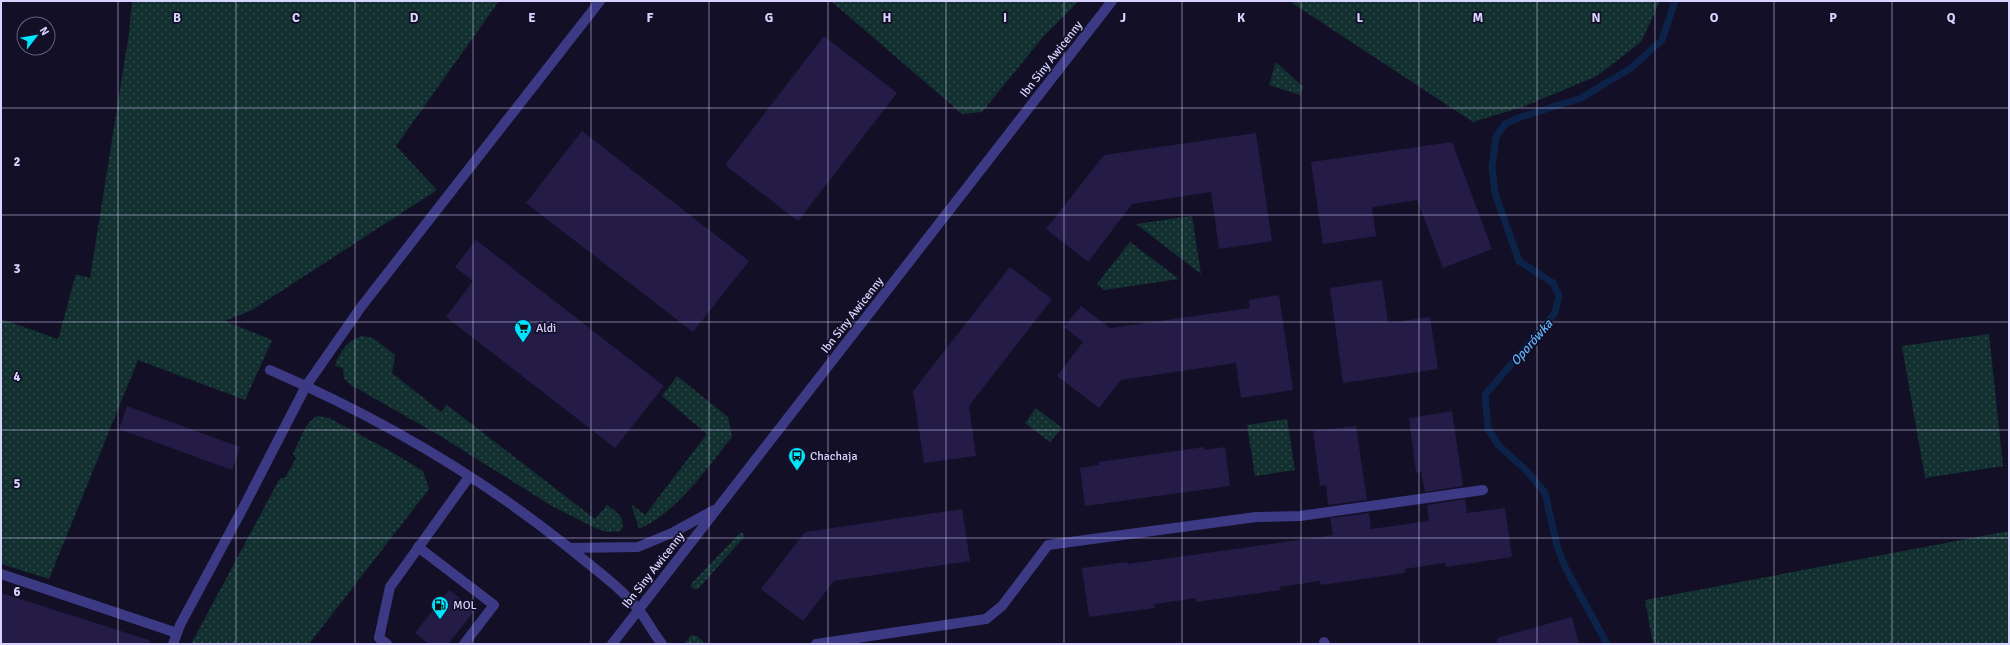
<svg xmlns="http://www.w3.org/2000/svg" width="2010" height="645" viewBox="0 0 2010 645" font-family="Signika,sans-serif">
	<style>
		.grass { fill: url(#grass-dots) }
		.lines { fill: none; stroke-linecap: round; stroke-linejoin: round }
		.stream { stroke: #0c2248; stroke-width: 7 }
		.building { fill: #241b47 }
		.minor { stroke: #3d3a85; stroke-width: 10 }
		.grid { fill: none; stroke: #d9d4ff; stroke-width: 1; stroke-opacity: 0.55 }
		.labels { text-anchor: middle; stroke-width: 3.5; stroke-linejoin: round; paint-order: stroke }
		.street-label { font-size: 12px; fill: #d9d4ff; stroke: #130f26 }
		.poi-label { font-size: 12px; fill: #d9d4ff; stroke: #130f26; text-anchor: start }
		.water-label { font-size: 13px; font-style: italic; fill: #62b6ff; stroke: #130f26 }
		.grid-label { font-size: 13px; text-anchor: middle; font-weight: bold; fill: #d9d4ff; stroke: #130f26; stroke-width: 3.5; stroke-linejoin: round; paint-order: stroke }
	</style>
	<defs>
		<pattern id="grass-dots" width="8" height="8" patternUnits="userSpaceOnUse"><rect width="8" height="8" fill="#12302f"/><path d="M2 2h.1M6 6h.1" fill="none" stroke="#344d4e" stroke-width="1.8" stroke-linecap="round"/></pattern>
	</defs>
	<rect width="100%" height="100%" fill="#130f26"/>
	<g class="grass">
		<path d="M 132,1 L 499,1 L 396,146 L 437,190 L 252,310 L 225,321 L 272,340 L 245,400 L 138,360 L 49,579 L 1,564 L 1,319 L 58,339 L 76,274 L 90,278 L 129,33 Z"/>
		<path d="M 831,1 L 1079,1 L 1043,37 L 982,112 L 962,114 Z"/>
		<path d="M 1289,1 L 1660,1 L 1641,42 L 1597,76 L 1525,106 L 1473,122 Z"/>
		<path d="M 1276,62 L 1303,87 L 1300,95 L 1269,85 Z"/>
		<path d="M 1192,216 L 1201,274 L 1136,224 Z"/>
		<path d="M 1130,242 L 1179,279 L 1104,290 L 1097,284 Z"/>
		<path d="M 1989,334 L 2003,466 L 1925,478 L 1902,346 Z"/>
		<path d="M 362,336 L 373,338 L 395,355 L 392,373 L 441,412 L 447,405 L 595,519 L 607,505 C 618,513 626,517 621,531 L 607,532 L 595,528 L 552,506 L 437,434 L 351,385 L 344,379 L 343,368 L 335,366 C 339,352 348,340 362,336 Z"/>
		<path d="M 677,376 L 728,417 L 732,437 C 705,470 679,511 639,529 L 631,504 L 645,515 L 707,434 L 662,396 Z"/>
		<path d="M 1036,408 L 1062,428 L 1050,442 L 1025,423 Z"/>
		<path d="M 318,416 L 329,418 L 390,451 L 423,471 L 429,489 L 309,644 L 191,644 L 280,478 L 285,478 L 296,458 L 293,454 C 299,442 305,421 318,416 Z"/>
		<path d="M 1287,419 L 1295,470 L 1255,476 L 1247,425 Z"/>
		<path d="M 2009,531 L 2009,644 L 1653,644 L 1645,600 Z"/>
		<path d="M 741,532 L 745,536 L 698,589 L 694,589 L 691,587 L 691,584 Z"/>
		<path d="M 691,635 L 697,636 L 706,644 L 684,644 Z"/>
	</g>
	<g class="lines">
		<path class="stream" d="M 1607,644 L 1565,567 L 1557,546 L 1545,493 L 1527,471 L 1499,446 L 1488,429 L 1485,395 L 1555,313 L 1559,296 L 1553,283 L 1519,261 L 1495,193 L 1492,166 L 1496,137 L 1505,124 L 1521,117 L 1581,98 L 1631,68 L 1662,40 L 1675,1"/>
	</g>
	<g class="building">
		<path d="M 824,36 L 897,93 L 798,221 L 725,165 Z"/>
		<path d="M 582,131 L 749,261 L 693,332 L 526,203 Z"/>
		<path d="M 1256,133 L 1272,241 L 1219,249 L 1211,192 L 1132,204 L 1088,262 L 1046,229 L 1104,155 Z"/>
		<path d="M 1452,142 L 1492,249 L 1443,268 L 1417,200 L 1372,207 L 1376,236 L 1323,244 L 1311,162 Z"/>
		<path d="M 476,240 L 664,386 L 615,448 L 446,317 L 473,281 L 455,267 Z"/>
		<path d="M 1010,267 L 1052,299 L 969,406 L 976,456 L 924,463 L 913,391 Z"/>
		<path d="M 1382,280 L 1388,323 L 1430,317 L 1438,369 L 1343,383 L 1330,288 Z"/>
		<path d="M 1279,295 L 1293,390 L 1241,398 L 1236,363 L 1121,380 L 1099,408 L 1057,376 L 1083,342 L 1064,327 L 1081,306 L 1110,328 L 1250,308 L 1249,300 Z"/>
		<path d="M 127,406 L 240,447 L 232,470 L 119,429 Z"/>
		<path d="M 1452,411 L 1463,486 L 1425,492 L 1421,472 L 1416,473 L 1409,418 Z"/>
		<path d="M 1356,426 L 1367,500 L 1328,505 L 1326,485 L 1320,486 L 1313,431 Z"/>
		<path d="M 1204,447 L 1204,450 L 1225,447 L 1230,486 L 1085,506 L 1080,468 L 1099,465 L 1099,462 Z"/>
		<path d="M 1465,499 L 1467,513 L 1505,508 L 1512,557 L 1446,567 L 1445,563 L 1405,569 L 1405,573 L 1321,585 L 1320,581 L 1280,587 L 1280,590 L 1196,602 L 1196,598 L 1155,604 L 1155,608 L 1089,617 L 1082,568 L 1127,562 L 1128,564 L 1333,535 L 1330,518 L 1369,513 L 1371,529 L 1429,521 L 1427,505 Z"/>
		<path d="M 962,509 L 970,561 L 834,581 L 803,621 L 761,589 L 805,532 Z"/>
		<path d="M 449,590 L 475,610 L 448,644 L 429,644 L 415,633 Z"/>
		<path d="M 1,593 L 149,640 L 149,644 L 1,644 Z"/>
		<path d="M 1572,617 L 1579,644 L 1498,644 L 1497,638 Z"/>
	</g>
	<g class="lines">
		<g class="minor">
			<path d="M 270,370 C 376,416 478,475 568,547 C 592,567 618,585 638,609 C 647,620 653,633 662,644"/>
			<path d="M 418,547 L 494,605 L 464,644"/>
			<path d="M 569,548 L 638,547 L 674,532 L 714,510"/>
			<path d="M 1,574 L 177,633"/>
			<path d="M 1324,642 L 1325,644"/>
			<path d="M 173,644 L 180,625 L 242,510 L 306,386 L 361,307 L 600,1"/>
			<path d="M 387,644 L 379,638 L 390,587 L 469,477"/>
			<path d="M 612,644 L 1112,1"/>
			<path d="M 816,644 L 986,619 L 1002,606 L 1048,545 L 1256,517 L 1300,516 L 1483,490"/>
		</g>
	</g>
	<path class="grid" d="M 118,1 L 118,644M 236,1 L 236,644M 355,1 L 355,644M 473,1 L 473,644M 591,1 L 591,644M 709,1 L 709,644M 828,1 L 828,644M 946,1 L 946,644M 1064,1 L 1064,644M 1182,1 L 1182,644M 1301,1 L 1301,644M 1419,1 L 1419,644M 1537,1 L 1537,644M 1655,1 L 1655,644M 1774,1 L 1774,644M 1892,1 L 1892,644M 1,108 L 2009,108M 1,215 L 2009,215M 1,322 L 2009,322M 1,430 L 2009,430M 1,538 L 2009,538"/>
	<defs>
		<symbol id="supermarket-pin" viewBox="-11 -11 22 30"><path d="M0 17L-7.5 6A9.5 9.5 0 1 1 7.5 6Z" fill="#00e5ff" stroke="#130f26"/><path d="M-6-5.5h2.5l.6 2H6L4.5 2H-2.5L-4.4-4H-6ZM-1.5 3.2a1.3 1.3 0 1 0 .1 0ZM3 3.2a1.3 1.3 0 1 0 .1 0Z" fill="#111"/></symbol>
		<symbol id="bus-pin" viewBox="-11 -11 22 30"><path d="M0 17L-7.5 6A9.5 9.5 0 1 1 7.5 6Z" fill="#00e5ff" stroke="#130f26"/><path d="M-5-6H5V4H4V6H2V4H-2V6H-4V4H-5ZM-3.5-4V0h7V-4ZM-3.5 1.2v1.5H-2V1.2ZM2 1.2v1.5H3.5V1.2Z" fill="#111"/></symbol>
		<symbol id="fuel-pin" viewBox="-11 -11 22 30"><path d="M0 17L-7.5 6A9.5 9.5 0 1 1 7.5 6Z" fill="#00e5ff" stroke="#130f26"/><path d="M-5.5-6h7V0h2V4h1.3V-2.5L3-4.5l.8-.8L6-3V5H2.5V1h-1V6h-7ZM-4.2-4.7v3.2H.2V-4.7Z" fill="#111"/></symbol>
	</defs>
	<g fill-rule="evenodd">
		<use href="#supermarket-pin" x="513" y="318" width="20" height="27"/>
		<use href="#bus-pin" x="787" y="446" width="20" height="27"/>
		<use href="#fuel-pin" x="430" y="595" width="20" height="27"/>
	</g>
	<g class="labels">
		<g class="street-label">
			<text transform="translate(1051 59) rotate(-52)" y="4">Ibn Siny Awicenny</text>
			<text transform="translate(852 315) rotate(-52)" y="4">Ibn Siny Awicenny</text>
			<text transform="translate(653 570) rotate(-52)" y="4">Ibn Siny Awicenny</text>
		</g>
		<g class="poi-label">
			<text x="536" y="332">Aldi</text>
			<text x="810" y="460">Chachaja</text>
			<text x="453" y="609">MOL</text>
		</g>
		<g class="water-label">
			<text transform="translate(1531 342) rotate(-49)" y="5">Oporówka</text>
		</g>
	</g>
	<g class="grid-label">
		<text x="177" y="22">B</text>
		<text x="296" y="22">C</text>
		<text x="414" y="22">D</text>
		<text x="532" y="22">E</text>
		<text x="650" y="22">F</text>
		<text x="769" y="22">G</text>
		<text x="887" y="22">H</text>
		<text x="1005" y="22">I</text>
		<text x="1123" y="22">J</text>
		<text x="1241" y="22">K</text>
		<text x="1360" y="22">L</text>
		<text x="1478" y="22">M</text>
		<text x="1596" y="22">N</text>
		<text x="1714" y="22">O</text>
		<text x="1833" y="22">P</text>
		<text x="1951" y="22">Q</text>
		<text x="17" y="166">2</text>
		<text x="17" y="273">3</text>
		<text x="17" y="381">4</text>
		<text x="17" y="488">5</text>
		<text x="17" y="596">6</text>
	</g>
	<rect width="2010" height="645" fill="none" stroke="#d9d4ff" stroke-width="4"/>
	<g transform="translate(36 36) rotate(59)"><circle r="19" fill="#130f26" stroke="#625e7d"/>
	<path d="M0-3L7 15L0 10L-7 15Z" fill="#00e5ff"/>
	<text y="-6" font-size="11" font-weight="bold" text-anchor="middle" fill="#d9d4ff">N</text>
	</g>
</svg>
